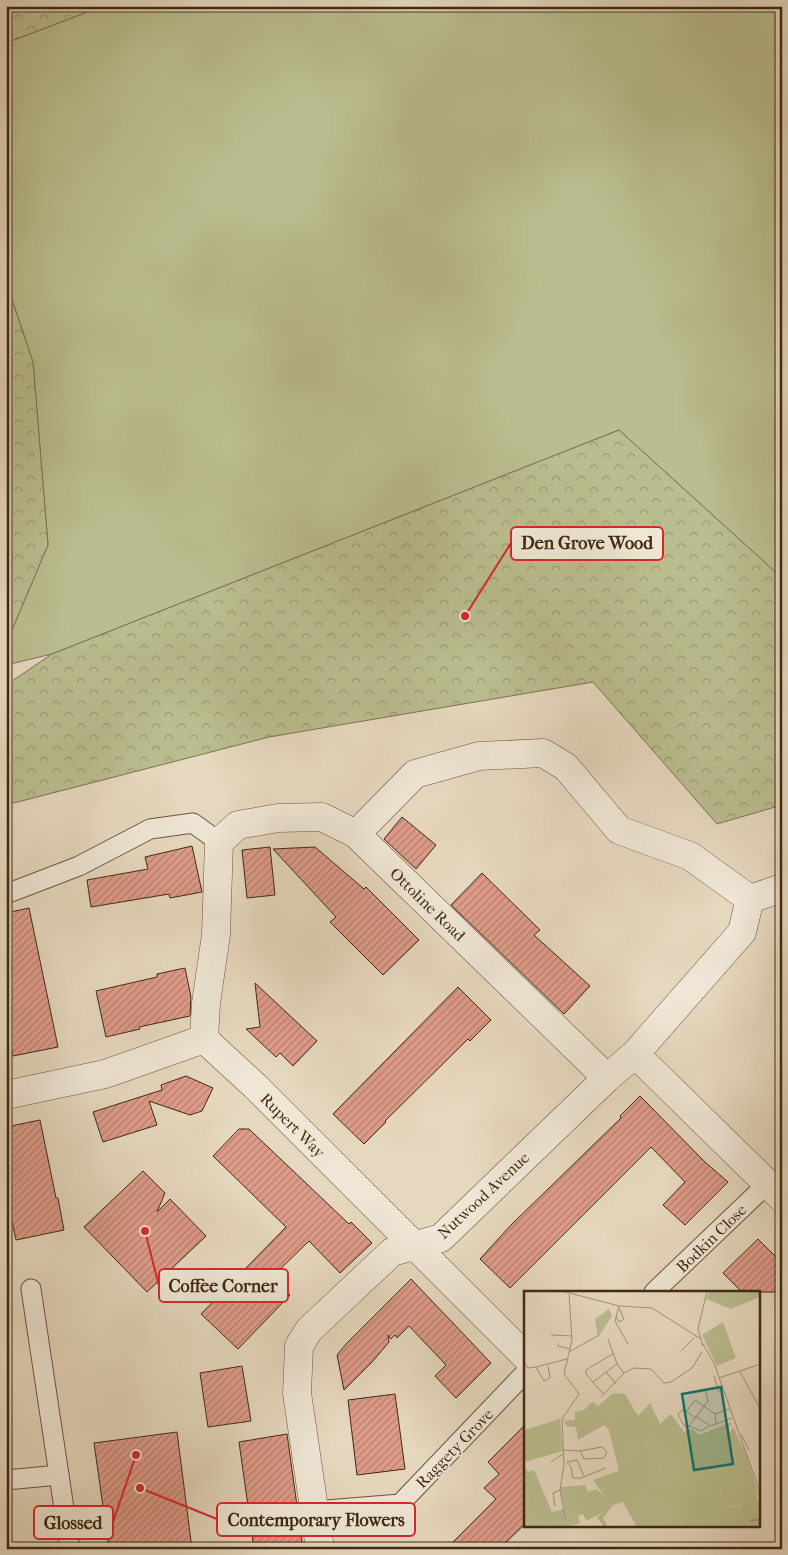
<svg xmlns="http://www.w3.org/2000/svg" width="788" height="1555" viewBox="0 0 788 1555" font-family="'IM FELL French Canon',serif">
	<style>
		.green { fill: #babd8f; stroke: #7c7450 }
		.forest { fill: url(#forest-crowns); stroke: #7c7450 }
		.building { fill: url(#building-hatch); stroke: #3f2a11 }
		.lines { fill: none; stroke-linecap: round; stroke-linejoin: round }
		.lane-casing { stroke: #69563c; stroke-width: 21 }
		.street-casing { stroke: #69563c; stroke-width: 29 }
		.lane { stroke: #efe6d5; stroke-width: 19 }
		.street { stroke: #efe6d5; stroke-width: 28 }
		.labels { text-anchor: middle; stroke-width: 4; stroke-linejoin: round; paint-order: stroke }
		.street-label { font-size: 16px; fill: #3f2a11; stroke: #efe6d5 }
		.inset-road { fill: none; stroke: #a39279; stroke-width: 1 }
		.view { fill: #0f766e; fill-opacity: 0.15; stroke: #0f766e; stroke-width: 2.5 }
		.inset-edge { fill: none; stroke: #3f2a11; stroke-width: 2.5 }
		.leader { fill: none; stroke: #d62828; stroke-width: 2 }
		.callout-dot { fill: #d62828; stroke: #efe6d5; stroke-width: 2 }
		.callout { fill: #efe6d5; stroke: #d62828; stroke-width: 2 }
		.callout-label { font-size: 18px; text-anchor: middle; font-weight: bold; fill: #3f2a11 }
	</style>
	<defs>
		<pattern id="forest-crowns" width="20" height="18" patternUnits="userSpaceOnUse" patternTransform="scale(1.25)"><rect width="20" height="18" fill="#babd8f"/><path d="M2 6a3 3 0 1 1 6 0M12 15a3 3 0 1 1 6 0" fill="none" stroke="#999a73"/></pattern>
		<pattern id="building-hatch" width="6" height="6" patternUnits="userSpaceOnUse" patternTransform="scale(1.25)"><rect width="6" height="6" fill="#e09c8b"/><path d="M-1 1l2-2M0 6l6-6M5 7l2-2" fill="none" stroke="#b77f70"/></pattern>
	</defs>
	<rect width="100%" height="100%" fill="#e6d8bf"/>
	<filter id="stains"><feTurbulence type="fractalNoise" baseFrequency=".004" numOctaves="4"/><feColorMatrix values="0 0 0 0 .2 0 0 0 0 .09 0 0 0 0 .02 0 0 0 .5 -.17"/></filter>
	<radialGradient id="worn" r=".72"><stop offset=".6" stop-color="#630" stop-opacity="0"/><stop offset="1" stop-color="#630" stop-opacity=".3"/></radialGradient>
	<path class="green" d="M 103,6 L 782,6 L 782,578 L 619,430 L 52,654 L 6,665 L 6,644 L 48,545 L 33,362 L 6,282 L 6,43 Z"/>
	<g class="forest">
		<path d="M 6,6 L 103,6 L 6,43 Z"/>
		<path d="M 6,282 L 33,362 L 48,545 L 6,644 Z"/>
		<path d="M 619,430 L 782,578 L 782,805 L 717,824 L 593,682 L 269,737 L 6,805 L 6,685 L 52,654 Z"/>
	</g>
	<g class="building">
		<path d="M 402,817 L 436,845 L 416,869 L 384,839 Z"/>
		<path d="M 192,846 L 202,892 L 170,898 L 169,894 L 91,907 L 87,880 L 148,869 L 145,857 Z"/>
		<path d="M 270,847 L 275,895 L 247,898 L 242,850 Z"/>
		<path d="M 315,847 L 364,889 L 366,887 L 419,940 L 383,975 L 330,922 L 336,917 L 273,849 Z"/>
		<path d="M 482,873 L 540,930 L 534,935 L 590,986 L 564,1014 L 451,905 Z"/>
		<path d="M 29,908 L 58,1047 L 13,1056 L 6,1021 L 6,913 Z"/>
		<path d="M 185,968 L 191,997 L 190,1016 L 139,1027 L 140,1029 L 106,1037 L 96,991 L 157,977 L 157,974 Z"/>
		<path d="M 255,983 L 317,1041 L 293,1066 L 280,1053 L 276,1057 L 246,1029 L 260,1027 Z"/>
		<path d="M 458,987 L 491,1020 L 470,1041 L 468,1039 L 385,1121 L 386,1122 L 364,1144 L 333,1114 Z"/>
		<path d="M 186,1076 L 213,1088 L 202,1111 L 190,1115 L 149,1101 L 157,1125 L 103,1142 L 93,1112 L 162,1090 L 161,1085 Z"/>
		<path d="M 640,1096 L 705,1162 L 728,1182 L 685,1225 L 663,1205 L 685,1182 L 651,1147 L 510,1288 L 480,1259 L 511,1225 L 621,1118 L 620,1116 Z"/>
		<path d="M 40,1120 L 56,1198 L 58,1198 L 64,1230 L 16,1240 L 6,1192 L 6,1127 Z"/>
		<path d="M 239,1129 L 249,1129 L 349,1224 L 351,1222 L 372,1243 L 340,1273 L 309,1241 L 272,1277 L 290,1295 L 238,1349 L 201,1314 L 286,1227 L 213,1156 Z"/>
		<path d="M 143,1171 L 165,1193 L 157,1212 L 170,1199 L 206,1236 L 147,1292 L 84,1227 Z"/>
		<path d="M 758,1239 L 782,1263 L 782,1292 L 742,1292 L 723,1273 Z"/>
		<path d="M 411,1279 L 491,1363 L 456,1398 L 435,1376 L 446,1365 L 409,1326 L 397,1338 L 395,1335 L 391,1339 L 388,1335 L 389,1342 L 372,1362 L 344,1390 L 337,1355 L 347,1343 Z"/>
		<path d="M 242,1366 L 251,1421 L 208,1427 L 200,1373 Z"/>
		<path d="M 395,1394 L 405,1469 L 357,1475 L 348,1400 Z"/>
		<path d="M 526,1424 L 526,1523 L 499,1549 L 446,1549 L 496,1499 L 484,1488 L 499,1474 L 488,1462 Z"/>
		<path d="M 177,1432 L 192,1549 L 109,1549 L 94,1443 Z"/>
		<path d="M 287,1434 L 303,1549 L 254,1549 L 239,1442 Z"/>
	</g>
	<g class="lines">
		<defs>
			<g id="lane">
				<path d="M 6,894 L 79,866 L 150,829 L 193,823 L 219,842"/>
				<path d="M 654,1292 L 767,1184"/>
				<path d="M 59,1475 L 70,1549"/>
				<path d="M 6,1480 L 59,1475 L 31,1289"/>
				<path d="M 314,1511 L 400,1504 L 526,1372"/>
			</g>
			<g id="street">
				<path d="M 356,834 L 415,774 L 479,756 L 543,753 L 566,767 L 619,830 L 690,856 L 750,899"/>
				<path d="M 750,899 L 782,888"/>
				<path d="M 204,1039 L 206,1003 L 216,935 L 219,842 L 238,825 L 278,818 L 322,817 L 356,834 L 607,1078"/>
				<path d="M 635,1054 L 782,1198"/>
				<path d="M 6,1095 L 105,1074 L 204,1039 L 255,1086 L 526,1357"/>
				<path d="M 320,1549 L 297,1393 L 299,1346 L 309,1330 L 392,1252 L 441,1238 L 607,1078 L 635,1054 L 742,932 L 750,899"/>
			</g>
		</defs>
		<use href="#lane" class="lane-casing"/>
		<use href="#street" class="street-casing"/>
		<use href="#lane" class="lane"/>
		<use href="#street" class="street"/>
	</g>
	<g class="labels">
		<g class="street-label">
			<text transform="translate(428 904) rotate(44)" y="6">Ottoline Road</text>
			<text transform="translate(293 1125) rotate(45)" y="6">Rupert Way</text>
			<text transform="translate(483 1195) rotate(-43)" y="6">Nutwood Avenue</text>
			<text transform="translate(711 1238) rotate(-44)" y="6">Bodkin Close</text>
			<text transform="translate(454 1448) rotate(-46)" y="6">Raggety Grove</text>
		</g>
	</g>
	<g transform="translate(524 1291)">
		<rect width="236" height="236" fill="#e6d8bf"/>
		<path d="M 185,0 L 236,0 L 236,6 L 207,18 L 182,8 ZM 199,31 L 212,67 L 193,75 L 178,44 ZM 36,128 L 39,160 L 0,171 L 0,139 ZM 146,128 L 158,146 L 175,157 L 204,140 L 205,156 L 212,169 L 202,175 L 194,213 L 187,211 L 174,187 L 151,161 L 146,167 L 166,195 L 148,194 L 124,161 L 123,151 ZM 0,175 L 4,181 L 10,179 L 28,221 L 40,218 L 42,236 L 23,236 L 1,217 ZM 223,188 L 236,212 L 236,236 L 188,236 L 185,222 L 218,213 L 215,193 ZM 61,194 L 64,201 L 73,198 L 82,207 L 80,221 L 62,230 L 59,223 L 54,225 L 56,232 L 44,236 L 36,196 ZM 153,204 L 159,204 L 162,211 L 162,236 L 157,236 Z" fill="#babd8f"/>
		<path d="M 85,18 L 88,25 L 74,46 L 71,28 ZM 89,102 L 101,103 L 114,125 L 126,112 L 136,133 L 147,123 L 160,141 L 168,138 L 175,144 L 208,131 L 202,141 L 175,157 L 158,146 L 146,129 L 123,151 L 124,161 L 148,194 L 166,195 L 145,167 L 147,162 L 151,161 L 174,187 L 193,187 L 187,211 L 194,213 L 202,175 L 212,169 L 203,147 L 209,136 L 223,166 L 236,208 L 225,193 L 221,194 L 222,211 L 185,222 L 188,236 L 162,236 L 159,204 L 153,204 L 157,236 L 113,236 L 99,211 L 89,214 L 79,227 L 84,236 L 80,236 L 73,226 L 80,221 L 82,207 L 69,189 L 95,180 L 85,139 L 80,134 L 54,149 L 52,136 L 42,135 L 40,130 L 51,129 L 51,121 L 60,119 L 68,111 L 74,115 ZM 0,215 L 1,217 L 23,236 L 0,236 Z" fill="#babd8f"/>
		<path class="inset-road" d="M 38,0 L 95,15 L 128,17 L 177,48M 95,15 L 91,30 L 104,53M 92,26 L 95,31 L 100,28 L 95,17M 27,44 L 48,45M 84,48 L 93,73 L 100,82M 34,52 L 34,55 L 46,58M 179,53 L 190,72 L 237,204M 179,55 L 174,38 L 183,0M 157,60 L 171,46M 45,61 L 75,44M 0,71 L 4,77 L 12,76M 24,75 L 26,87 L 20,90 L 12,76 L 43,68M 82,81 L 92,93M 216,81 L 237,119M 190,85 L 195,101M 195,87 L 237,73M 69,91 L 93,73M 80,104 L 62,83 L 62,79 L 90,62M 77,106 L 100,82 L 110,77 L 127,78 L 140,92 L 147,91 L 168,77 L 178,61M 162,121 L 171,109 L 191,123 L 205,118M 171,125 L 187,135 L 192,133 L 191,123M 170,126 L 159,118 L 154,124 L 161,136 L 165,135 L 177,140 L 185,135M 192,133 L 208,127M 165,135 L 184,110 L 181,97M 217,143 L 225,159M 78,156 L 83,161 L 80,167 L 60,168 L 56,160 ZM 40,159 L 56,160M 27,171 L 40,162M 60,185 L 53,169 L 43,171 L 47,176 L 49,187 L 57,187 L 82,177M 31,215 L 29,202 L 36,199M 235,229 L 226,230 L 230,228 L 237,230M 43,236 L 36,199 L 40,174 L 38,128 L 55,103 L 40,83 L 48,49 L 45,3"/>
		<path class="view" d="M 197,96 L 209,173 L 170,179 L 158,103 Z"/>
		<rect width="236" height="236" class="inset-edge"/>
	</g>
	<path class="leader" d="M465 616L511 543M145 1231L159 1286M140 1488L217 1519M136 1455L113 1522"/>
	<g class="callout-dot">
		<circle cx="465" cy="616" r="5"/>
		<circle cx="145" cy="1231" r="5"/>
		<circle cx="140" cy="1488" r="5"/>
		<circle cx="136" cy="1455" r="5"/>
	</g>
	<g class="callout">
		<rect x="511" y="527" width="152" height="33" rx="5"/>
		<rect x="159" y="1269" width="129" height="33" rx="5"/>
		<rect x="217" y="1503" width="198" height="33" rx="5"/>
		<rect x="34" y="1506" width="79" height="33" rx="5"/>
	</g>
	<g class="callout-label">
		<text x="587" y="549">Den Grove Wood</text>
		<text x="223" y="1292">Coffee Corner</text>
		<text x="316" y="1526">Contemporary Flowers</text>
		<text x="73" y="1529">Glossed</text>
	</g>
	<rect width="788" height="1555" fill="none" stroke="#e6d8bf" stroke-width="25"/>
	<rect x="8" y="8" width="773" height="1540" fill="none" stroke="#3f2a11" stroke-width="2.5"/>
	<rect x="12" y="12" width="763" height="1530" fill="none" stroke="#3f2a11"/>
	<rect width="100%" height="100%" filter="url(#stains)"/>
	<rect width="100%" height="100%" fill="url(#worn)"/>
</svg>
